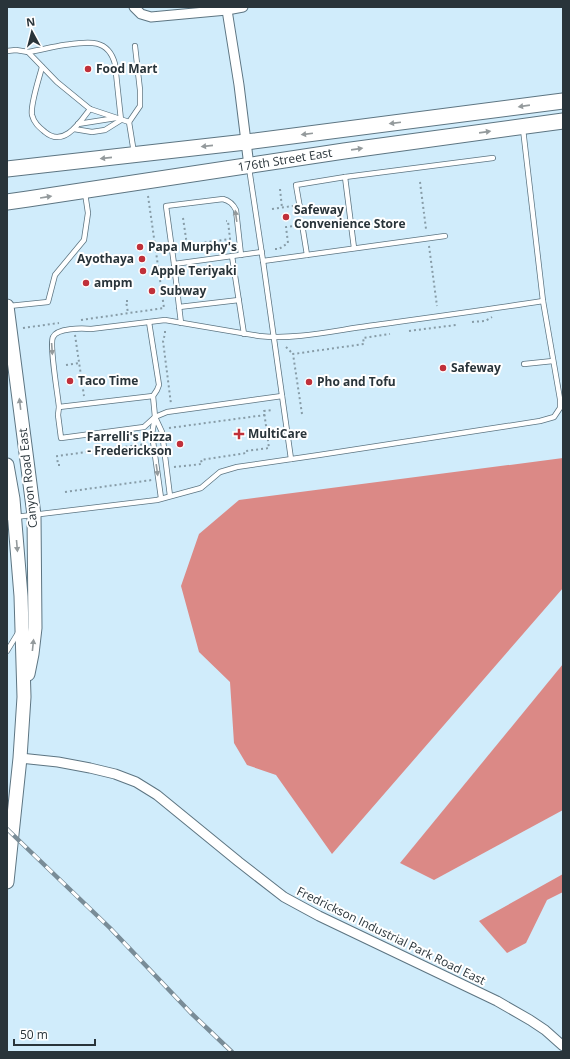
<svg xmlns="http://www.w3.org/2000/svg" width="570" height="1059" viewBox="0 0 570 1059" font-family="'Open Sans',sans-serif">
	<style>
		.forest { fill: #db8986 }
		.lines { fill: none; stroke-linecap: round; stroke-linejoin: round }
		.service-casing { stroke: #5d7582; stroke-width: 6 }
		.minor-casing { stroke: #5d7582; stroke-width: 11 }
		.secondary-casing { stroke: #5d7582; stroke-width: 15 }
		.primary-casing { stroke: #5d7582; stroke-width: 17 }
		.path { stroke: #879ca7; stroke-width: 2; stroke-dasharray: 2 3; stroke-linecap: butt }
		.service { stroke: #fff; stroke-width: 4.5 }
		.minor { stroke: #fff; stroke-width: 9 }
		.secondary { stroke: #fff; stroke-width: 13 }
		.primary { stroke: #fff; stroke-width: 15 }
		.rail-casing { stroke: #798c97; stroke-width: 4.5 }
		.rail { stroke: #fff; stroke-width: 3; stroke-dasharray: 9; stroke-linecap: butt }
		.oneway { fill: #949a9c }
		.poi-dot { fill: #c0303a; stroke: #fff; stroke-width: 1.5 }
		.labels { text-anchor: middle; stroke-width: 4; stroke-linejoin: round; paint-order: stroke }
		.poi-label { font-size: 12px; font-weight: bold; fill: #29343a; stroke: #fff; text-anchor: start }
		.street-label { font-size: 12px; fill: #29343a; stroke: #fff }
	</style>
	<rect width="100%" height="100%" fill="#d0ecfb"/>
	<g class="forest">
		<path d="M 563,458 L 563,588 L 332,854 L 276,775 L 247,765 L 234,743 L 230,682 L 199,652 L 181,586 L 199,534 L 239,500 Z"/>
		<path d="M 563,664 L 563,810 L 434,880 L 400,863 Z"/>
		<path d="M 563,874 L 563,892 L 547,900 L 526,943 L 507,953 L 479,921 Z"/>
	</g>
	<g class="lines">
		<defs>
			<g id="service">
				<path d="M 7,51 L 16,50 L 28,52 L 57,82 L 90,109 L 129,122 L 134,153"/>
				<path d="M 28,52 C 40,50 52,47 64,45 C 86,42 108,37 115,64 L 121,120 L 105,130 L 92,132 L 74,129"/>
				<path d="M 42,67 C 39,79 30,105 32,115 C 34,123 39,127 45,132 C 64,148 80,122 90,109"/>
				<path d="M 129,122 L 140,106 L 140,90 L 135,46"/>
				<path d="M 78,124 L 116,118"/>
				<path d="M 249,168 L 263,261 L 291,459"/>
				<path d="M 345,177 L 354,248"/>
				<path d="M 300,208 L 296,185 L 345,177 L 493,158"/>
				<path d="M 302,224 L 307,255"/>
				<path d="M 232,256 L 244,334"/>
				<path d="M 263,261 L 445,236"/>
				<path d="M 174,264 L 166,206 L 223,199 C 230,201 233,204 236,210 L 241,255"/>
				<path d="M 9,306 L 48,302 L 55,275 L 84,240 L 88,213 L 85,193"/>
				<path d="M 179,307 L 239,300"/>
				<path d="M 149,322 L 159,385 L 157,390 L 153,396 L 155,417 L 152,434 L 161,498"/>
				<path d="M 181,323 L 174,264 L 262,252"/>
				<path d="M 524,364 L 553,361"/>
				<path d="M 282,396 L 167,412 L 155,417 L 144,427 L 61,438 L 58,415 L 59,407 C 58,396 49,344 53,337 C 57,328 82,328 91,329 L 165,320 L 259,336 C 295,340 332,331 368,326 C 426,318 485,310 543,301"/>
				<path d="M 59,407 L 153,396"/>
				<path d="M 155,417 L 162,432 L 170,496"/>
				<path d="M 7,518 L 157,500 L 201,488 L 220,472 L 237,467 L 319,455 L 540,421 L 554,417 L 560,408 L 560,399 L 543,301 L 523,129"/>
				<path d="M 7,651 L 18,633"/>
			</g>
			<g id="minor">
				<path d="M 134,7 L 141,14 L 151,17 L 227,10 L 243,7"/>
				<path d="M 227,10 L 239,85 L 249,166"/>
				<path d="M 20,758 L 58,762 L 90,768 L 115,774 L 136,782 L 157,795 L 239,862 L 284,897 L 319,916 L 497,1001 L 530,1020 L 545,1030 L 563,1046"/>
			</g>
			<g id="secondary">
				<path d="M 7,306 L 34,515 L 35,628 L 32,654 L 28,674"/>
				<path d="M 7,465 L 13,499 L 21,596 L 24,697 L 20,758 L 7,882"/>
			</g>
			<g id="primary">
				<path d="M 7,169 L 246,142 L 563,101"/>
				<path d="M 7,202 L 28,199 L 344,151 L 563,121"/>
			</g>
		</defs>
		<use href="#service" class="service-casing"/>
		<use href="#minor" class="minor-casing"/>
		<use href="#secondary" class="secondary-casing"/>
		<use href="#primary" class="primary-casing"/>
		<g class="path">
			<path d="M 420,182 L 426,229"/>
			<path d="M 280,189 L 282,208"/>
			<path d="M 272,209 L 293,206"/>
			<path d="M 183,218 L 187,245 L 230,239 L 228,221 L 226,221"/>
			<path d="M 187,245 L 188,250"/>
			<path d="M 429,246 L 437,306"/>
			<path d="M 275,249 L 279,249 L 288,243 L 286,227 L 295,226"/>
			<path d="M 128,301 L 126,301 L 128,313"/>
			<path d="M 81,320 L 164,308 L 148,196"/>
			<path d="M 472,322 L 485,321 L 492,317"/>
			<path d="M 23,328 L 59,323"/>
			<path d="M 165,331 L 165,334 L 163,341 L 171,404"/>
			<path d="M 409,331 L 456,325"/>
			<path d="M 75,335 L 84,396"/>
			<path d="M 286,347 L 293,354"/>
			<path d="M 66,365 L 79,363"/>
			<path d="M 302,414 L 293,354 L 364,344 L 363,338 L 390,334"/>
			<path d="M 169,428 L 265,415"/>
			<path d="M 60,465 L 58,465 L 57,456 L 146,444"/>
			<path d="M 174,467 L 202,464 L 201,460 L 246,453 L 246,451 L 269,448 L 264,411 L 273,410"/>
			<path d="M 65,492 L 152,480"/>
		</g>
		<use href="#service" class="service"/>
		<use href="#minor" class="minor"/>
		<use href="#secondary" class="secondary"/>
		<use href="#primary" class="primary"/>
		<defs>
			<path id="rail" d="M 7,829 L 110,928 L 191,1013 L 232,1052"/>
		</defs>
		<use href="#rail" class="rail-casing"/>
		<use href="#rail" class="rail"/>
	</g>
	<defs><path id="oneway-solid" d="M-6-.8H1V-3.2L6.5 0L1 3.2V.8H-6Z"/></defs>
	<g class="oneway">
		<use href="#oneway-solid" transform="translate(524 106) rotate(172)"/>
		<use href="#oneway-solid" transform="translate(395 123) rotate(173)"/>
		<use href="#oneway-solid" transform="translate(485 132) rotate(-8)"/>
		<use href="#oneway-solid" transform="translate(307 134) rotate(173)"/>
		<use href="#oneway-solid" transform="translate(207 146) rotate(174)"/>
		<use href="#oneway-solid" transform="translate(357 149) rotate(-8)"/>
		<use href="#oneway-solid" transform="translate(106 158) rotate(174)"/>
		<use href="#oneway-solid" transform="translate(46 197) rotate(-9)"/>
		<use href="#oneway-solid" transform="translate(236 216) rotate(-98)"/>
		<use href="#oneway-solid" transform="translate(52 349) rotate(86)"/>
		<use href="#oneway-solid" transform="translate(20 404) rotate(-97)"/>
		<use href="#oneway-solid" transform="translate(157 470) rotate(82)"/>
		<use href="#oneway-solid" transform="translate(17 546) rotate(85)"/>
		<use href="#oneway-solid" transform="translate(33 645) rotate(-84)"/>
	</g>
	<g class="poi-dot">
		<circle cx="88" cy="69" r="4"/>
		<circle cx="286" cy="217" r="4"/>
		<circle cx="140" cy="247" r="4"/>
		<circle cx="142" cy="259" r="4"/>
		<circle cx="143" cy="271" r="4"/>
		<circle cx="86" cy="283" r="4"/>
		<circle cx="152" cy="291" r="4"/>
		<circle cx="443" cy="368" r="4"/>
		<circle cx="70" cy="381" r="4"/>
		<circle cx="309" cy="382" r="4"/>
		<path d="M237 428h4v4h4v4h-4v4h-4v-4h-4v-4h4z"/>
		<circle cx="180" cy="444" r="4"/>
	</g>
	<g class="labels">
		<g class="poi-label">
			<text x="96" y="73">Food Mart</text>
			<text x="294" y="214">Safeway<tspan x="294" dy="14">Convenience Store</tspan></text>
			<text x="148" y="251">Papa Murphy's</text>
			<text x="134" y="263" text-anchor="end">Ayothaya</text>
			<text x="151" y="275">Apple Teriyaki</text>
			<text x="94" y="287">ampm</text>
			<text x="160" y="295">Subway</text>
			<text x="451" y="372">Safeway</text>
			<text x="78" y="385">Taco Time</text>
			<text x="317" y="386">Pho and Tofu</text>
			<text x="248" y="438">MultiCare</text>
			<text x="172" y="441" text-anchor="end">Farrelli's Pizza<tspan x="172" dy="14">- Frederickson</tspan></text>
		</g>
		<g class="street-label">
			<text transform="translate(285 160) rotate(-9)" y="4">176th Street East</text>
			<text transform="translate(28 478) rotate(-96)" y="4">Canyon Road East</text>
			<text transform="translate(391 936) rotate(26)" y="4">Fredrickson Industrial Park Road East</text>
		</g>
	</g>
	<rect width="570" height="1059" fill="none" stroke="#29343a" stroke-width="16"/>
	<g transform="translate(32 32) rotate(353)" stroke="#ffffff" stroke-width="3" paint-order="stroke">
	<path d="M0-3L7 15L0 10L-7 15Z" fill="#29343a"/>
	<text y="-6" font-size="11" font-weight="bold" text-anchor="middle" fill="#29343a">N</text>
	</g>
	<path d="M14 1039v6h81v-6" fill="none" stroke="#29343a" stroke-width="2"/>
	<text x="20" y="1039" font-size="12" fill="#29343a" stroke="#ffffff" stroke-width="3" paint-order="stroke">50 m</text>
</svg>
